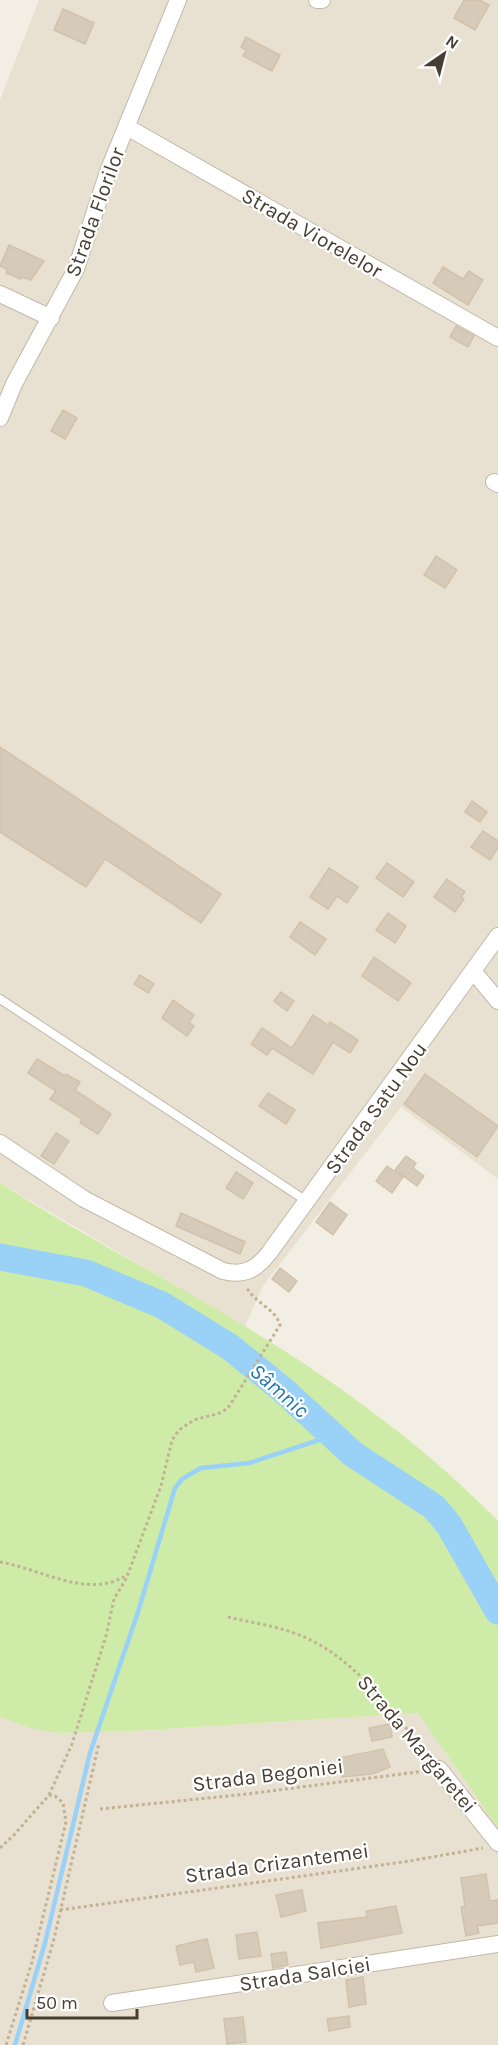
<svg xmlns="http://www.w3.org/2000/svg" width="498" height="2045" viewBox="0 0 498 2045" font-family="Karla,sans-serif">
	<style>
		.residential { fill: #e8e0d1 }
		.green { fill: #ceeca8 }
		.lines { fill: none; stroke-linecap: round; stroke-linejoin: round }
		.stream { stroke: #9ad1f6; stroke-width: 4.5 }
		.river { stroke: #9ad1f6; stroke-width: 27 }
		.building { fill: #d6cab8; stroke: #d1c2ab; stroke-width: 1.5 }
		.lane-casing { stroke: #c2b9a8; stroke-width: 10 }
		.street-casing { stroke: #c2b9a8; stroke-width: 18 }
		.path { stroke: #c2b295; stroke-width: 3; stroke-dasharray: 3 3; stroke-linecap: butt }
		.lane { stroke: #fff; stroke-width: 8 }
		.street { stroke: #fff; stroke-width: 16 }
		.labels { text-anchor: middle; stroke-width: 4.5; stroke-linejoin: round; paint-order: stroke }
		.street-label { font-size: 21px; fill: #463e33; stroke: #fff }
		.water-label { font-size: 22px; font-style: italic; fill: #2377b2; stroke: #fff }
	</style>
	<rect width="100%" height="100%" fill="#f3eee4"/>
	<g class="residential">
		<path d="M 39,0 L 498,0 L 498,1179 L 401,1107 L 263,1286 L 245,1326 L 0,1183 L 0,100 Z"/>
		<path d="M 418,1713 L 498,1828 L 498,2045 L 0,2045 L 0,1717 L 29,1728 L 58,1733 L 132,1731 Z"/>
	</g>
	<path class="green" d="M 0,1183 C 79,1234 163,1276 243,1325 C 334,1380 424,1445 498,1521 L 498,1828 L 418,1713 L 132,1731 L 58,1733 L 29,1728 L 0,1717 Z"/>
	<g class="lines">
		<path class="stream" d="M 15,2045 L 45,1943 L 90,1753 L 138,1612 L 175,1488 L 182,1479 L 201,1468 L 249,1463 L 331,1436"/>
		<path class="river" d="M 0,1257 L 86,1273 L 162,1305 L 230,1347 L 283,1390 L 353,1454 L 434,1507 L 449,1525 L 498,1611"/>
	</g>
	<g class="building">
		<path d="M 464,0 L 480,0 L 489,5 L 475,30 L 454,18 Z"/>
		<path d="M 63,9 L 94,23 L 85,44 L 54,30 Z"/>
		<path d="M 246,37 L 280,55 L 272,71 L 243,56 L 246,50 L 241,47 Z"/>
		<path d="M 9,245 L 44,261 L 31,280 L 22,277 L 21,279 L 6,273 L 7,269 L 0,266 Z"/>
		<path d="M 443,267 L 463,279 L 469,271 L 483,280 L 468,305 L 433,283 Z"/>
		<path d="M 456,326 L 474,336 L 468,347 L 450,337 Z"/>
		<path d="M 63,410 L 77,418 L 65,439 L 51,431 Z"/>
		<path d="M 436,556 L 457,570 L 445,588 L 424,575 Z"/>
		<path d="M 0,747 L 221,894 L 201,923 L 105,859 L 86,887 L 0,832 Z"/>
		<path d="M 472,801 L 487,812 L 480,822 L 465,812 Z"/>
		<path d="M 483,831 L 498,841 L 498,848 L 490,860 L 471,847 Z"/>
		<path d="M 387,863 L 414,882 L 403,897 L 376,878 Z"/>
		<path d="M 329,868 L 358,887 L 347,903 L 337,896 L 328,909 L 310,897 Z"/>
		<path d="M 447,879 L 465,892 L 461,897 L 464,899 L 455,912 L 434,897 Z"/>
		<path d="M 388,913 L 406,926 L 395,943 L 376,930 Z"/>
		<path d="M 300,922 L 326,939 L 315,955 L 290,937 Z"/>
		<path d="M 374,957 L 411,983 L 398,1001 L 362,976 Z"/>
		<path d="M 140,975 L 154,984 L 148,993 L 134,984 Z"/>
		<path d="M 281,992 L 294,1001 L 287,1011 L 274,1001 Z"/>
		<path d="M 173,1000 L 194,1015 L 189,1023 L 194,1026 L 187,1036 L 162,1018 Z"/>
		<path d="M 313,1015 L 328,1025 L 330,1022 L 358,1040 L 350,1053 L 333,1042 L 313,1074 L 272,1048 L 267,1055 L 251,1044 L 262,1028 L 292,1048 Z"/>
		<path d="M 37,1059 L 65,1076 L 66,1074 L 80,1082 L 75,1090 L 111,1114 L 98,1134 L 80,1123 L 82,1119 L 50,1099 L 56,1091 L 28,1073 Z"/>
		<path d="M 425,1074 L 498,1126 L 477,1157 L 404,1104 Z"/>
		<path d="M 268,1093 L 295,1110 L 286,1124 L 259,1106 Z"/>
		<path d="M 56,1133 L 69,1141 L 54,1164 L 41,1156 Z"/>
		<path d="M 406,1156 L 416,1163 L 413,1168 L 424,1176 L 417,1186 L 395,1170 Z"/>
		<path d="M 387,1166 L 403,1177 L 392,1193 L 376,1181 Z"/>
		<path d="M 236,1172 L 253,1183 L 243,1199 L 226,1188 Z"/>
		<path d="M 330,1202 L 347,1215 L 333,1235 L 316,1222 Z"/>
		<path d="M 181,1213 L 245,1242 L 240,1254 L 176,1226 Z"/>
		<path d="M 280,1268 L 297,1281 L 289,1292 L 272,1279 Z"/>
		<path d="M 390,1724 L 392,1737 L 372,1741 L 369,1728 Z"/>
		<path d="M 383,1749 L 390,1767 L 372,1774 L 342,1777 L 339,1758 Z"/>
		<path d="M 486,1874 L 490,1901 L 498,1900 L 498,1923 L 477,1926 L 479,1933 L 466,1936 L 461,1907 L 465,1906 L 461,1878 Z"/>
		<path d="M 302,1890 L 306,1911 L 281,1917 L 276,1895 Z"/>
		<path d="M 396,1906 L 402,1933 L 321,1948 L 318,1923 L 367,1917 L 366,1911 Z"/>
		<path d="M 257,1932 L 261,1956 L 239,1959 L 236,1935 Z"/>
		<path d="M 207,1939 L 214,1968 L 196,1972 L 194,1962 L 180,1965 L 176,1946 Z"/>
		<path d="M 286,1952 L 288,1965 L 273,1968 L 271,1954 Z"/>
		<path d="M 363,1977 L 366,2004 L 349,2007 L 346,1980 Z"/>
		<path d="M 349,2016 L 350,2027 L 329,2031 L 327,2019 Z"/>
		<path d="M 243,2017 L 246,2042 L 227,2044 L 224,2019 Z"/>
	</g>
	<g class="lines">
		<defs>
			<path id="lane" d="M 0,999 L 308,1202"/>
			<g id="street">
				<path d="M 317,0 L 322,0"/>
				<path d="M 127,127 L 498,338"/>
				<path d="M 0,294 L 51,318"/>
				<path d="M 0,418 L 14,384 L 76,269 L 109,169 L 178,0"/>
				<path d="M 494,482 L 498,484"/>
				<path d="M 474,972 L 498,1001"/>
				<path d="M 0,1143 L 84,1199 L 223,1271 C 244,1276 256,1270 269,1253 L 498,936"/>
				<path d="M 439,1769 L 498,1843"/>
				<path d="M 112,2003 L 498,1944"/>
			</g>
		</defs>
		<use href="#lane" class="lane-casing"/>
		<use href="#street" class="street-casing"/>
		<g class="path">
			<path d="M 0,1562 C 42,1569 88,1600 127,1575"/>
			<path d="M 228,1617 C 248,1622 271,1625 291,1632 C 352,1652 391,1710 430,1758"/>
			<path d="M 49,1795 L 72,1744 L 106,1636 L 114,1599 L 126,1579 L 161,1486 L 172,1440 L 179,1430 L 194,1420 L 220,1413 L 228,1408 L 280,1325 C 276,1309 253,1302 246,1286"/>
			<path d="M 100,1809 L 247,1794 L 425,1771"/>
			<path d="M 0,1848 L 14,1835 L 49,1795 L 55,1796 L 63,1803 L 66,1822 L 32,1962 L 6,2045"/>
			<path d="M 60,1910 L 410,1861 L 483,1848"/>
			<path d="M 23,2045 L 54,1939 L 99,1743"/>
		</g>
		<use href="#lane" class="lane"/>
		<use href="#street" class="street"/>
	</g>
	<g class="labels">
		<g class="street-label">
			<text transform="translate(95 212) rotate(-70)" y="7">Strada Florilor</text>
			<text transform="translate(312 233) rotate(30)" y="7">Strada Viorelelor</text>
			<text transform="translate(376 1108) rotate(-54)" y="7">Strada Satu Nou</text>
			<text transform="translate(417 1744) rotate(50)" y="7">Strada Margaretei</text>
			<text transform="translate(268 1775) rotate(-7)" y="7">Strada Begoniei</text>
			<text transform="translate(277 1863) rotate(-8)" y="7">Strada Crizantemei</text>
			<text transform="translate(305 1974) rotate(-9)" y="7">Strada Salciei</text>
		</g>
		<g class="water-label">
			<text transform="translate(280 1390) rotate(41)" y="8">Sâmnic</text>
		</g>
	</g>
	<g transform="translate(444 54) rotate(35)" stroke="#ffffff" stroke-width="4.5" paint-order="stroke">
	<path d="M0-4.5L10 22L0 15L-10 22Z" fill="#463e33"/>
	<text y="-9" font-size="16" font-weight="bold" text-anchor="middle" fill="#463e33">N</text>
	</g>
	<path d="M27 2009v9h110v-9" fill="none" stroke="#463e33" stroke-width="3"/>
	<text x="36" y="2009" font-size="18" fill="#463e33" stroke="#ffffff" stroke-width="4.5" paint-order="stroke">50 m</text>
</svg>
